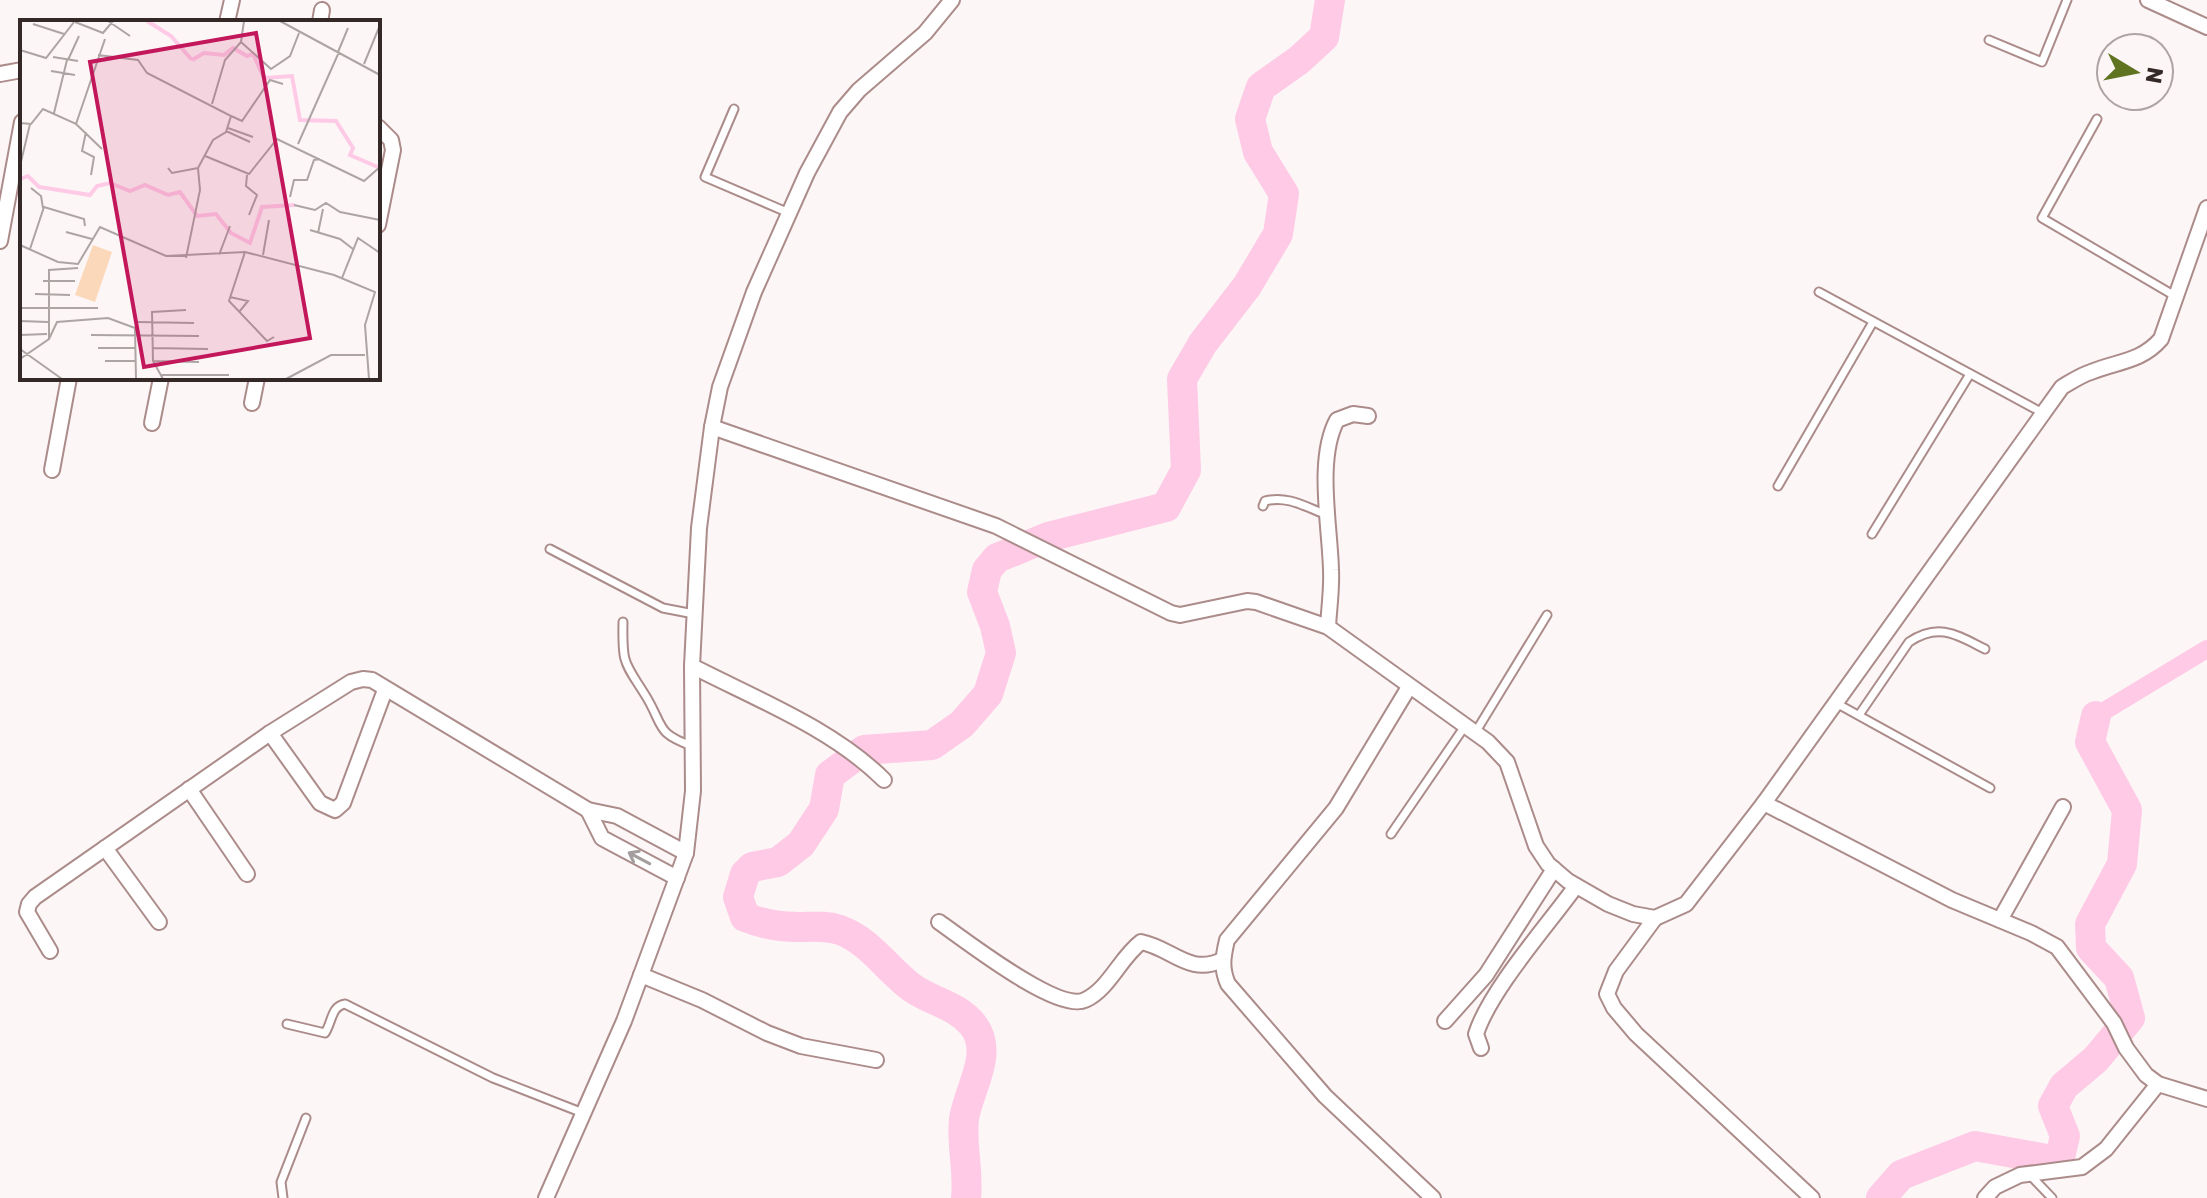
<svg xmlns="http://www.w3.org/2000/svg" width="2207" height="1198" viewBox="0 0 2207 1198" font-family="Rubik,sans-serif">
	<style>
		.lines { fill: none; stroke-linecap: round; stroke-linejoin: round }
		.canal { stroke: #fecae6; stroke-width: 18 }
		.river { stroke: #fecae6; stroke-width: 30 }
		.service-casing { stroke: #ab8c8a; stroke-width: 11 }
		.minor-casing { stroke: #ab8c8a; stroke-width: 18 }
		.service { stroke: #fff; stroke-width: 7 }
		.minor { stroke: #fff; stroke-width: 14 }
		.oneway { stroke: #a49f9e }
		.inset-river { fill: none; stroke: #fecae6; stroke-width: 4 }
		.inset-road { fill: none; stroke: #ada4a4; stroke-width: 2 }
		.view { fill: #c2185b; fill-opacity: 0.15; stroke: #c2185b; stroke-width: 4 }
		.inset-edge { fill: none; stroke: #352928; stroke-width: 4 }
	</style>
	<rect width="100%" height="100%" fill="#fdf6f6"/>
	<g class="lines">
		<path class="canal" d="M 2096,716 L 2207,649"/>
		<g class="river">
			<path d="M 966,1198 C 969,1172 961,1145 964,1119 C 968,1090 995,1053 973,1025 C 956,1004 931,1002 911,987 C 887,969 870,941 840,930 C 825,925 813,927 798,927 C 779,927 762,924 745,917 L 738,897 L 745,874 L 752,867 L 778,862 L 801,844 L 824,809 L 830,775 L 864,750 L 932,745 L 962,724 L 988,694 L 1001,653 L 995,626 L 982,592 L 987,570 L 997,558 L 1048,537 L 1166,507 L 1186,470 L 1182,379 L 1203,343 L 1247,286 L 1278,234 L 1284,194 L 1258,152 L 1250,119 L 1261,87 L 1299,60 L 1324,37 L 1330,0"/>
			<path d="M 1881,1198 L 1901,1175 L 1975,1146 L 2052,1160 L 2061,1153 L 2065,1136 L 2053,1106 L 2064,1086 L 2096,1059 L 2130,1018 L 2119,978 L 2091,948 L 2090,924 L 2122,864 L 2127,810 L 2090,742 L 2096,716"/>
		</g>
		<defs>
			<g id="service">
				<path d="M 1989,40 L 2042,62 L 2067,0"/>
				<path d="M 734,109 L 705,177 L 789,213"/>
				<path d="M 2097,119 L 2042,218 L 2175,296"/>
				<path d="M 1819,292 L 2041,412"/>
				<path d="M 1778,486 L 1873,322"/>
				<path d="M 1263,506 L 1265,501 C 1287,495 1306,507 1327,515"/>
				<path d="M 1872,534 L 1970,374"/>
				<path d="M 550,549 L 663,608 L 694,614"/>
				<path d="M 623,622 C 622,667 625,662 647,698 C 664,727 656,733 692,746"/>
				<path d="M 1836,703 L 1990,788"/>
				<path d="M 1859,715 L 1909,642 C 1939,622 1957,635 1985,649"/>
				<path d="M 1475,733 L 1547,615"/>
				<path d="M 1391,834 L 1465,726"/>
				<path d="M 287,1024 L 325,1033 C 332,1023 331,1006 345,1004 L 493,1078 L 583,1113"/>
				<path d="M 2030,1175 L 2052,1198"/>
				<path d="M 283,1198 L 281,1182 L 306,1118"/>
			</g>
			<g id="minor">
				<path d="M 2148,0 L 2207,27"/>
				<path d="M 227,22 L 232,0"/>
				<path d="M 320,22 L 322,10"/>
				<path d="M 0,74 L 22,70"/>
				<path d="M 378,127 L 391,140 L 393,150 L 378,225"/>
				<path d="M 0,241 L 22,122"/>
				<path d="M 252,403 L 257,378"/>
				<path d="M 152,423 L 161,378"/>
				<path d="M 712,427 L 996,526 L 1171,613 L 1180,615 L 1247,601 L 1256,602 L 1328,627 L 1488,742 L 1507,762 L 1536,846 L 1548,864 L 1568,881 L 1608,904 L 1633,914 L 1655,918 L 1686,904 L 1764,803 L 2062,387 C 2071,382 2081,375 2091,372 C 2118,361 2141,362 2161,339 L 2207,208"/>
				<path d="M 52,470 L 69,378"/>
				<path d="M 1328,627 C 1329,608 1332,589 1331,570 C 1330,526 1316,459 1337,420 L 1353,414 L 1368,416"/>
				<path d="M 692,666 C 756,699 833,729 884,780"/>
				<path d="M 1409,687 L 1336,808 L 1227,940 C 1223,957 1221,968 1228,984 L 1325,1096 L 1433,1198"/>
				<path d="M 270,733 L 320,803 L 335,810 L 343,803 L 385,690"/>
				<path d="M 189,789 L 247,874"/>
				<path d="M 1764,803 L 1952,900 L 2031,933 L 2057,947 L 2114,1023 L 2126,1048 L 2146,1075 L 2158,1084 L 2207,1099"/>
				<path d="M 588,810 L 602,838 L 677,878"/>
				<path d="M 105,848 L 159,922"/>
				<path d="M 1655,918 L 1616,971 L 1607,994 L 1614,1008 L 1636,1034 L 1812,1198"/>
				<path d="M 2000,920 L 2063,807"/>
				<path d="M 939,922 C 965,940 1058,1013 1085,1000 C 1109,989 1120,958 1141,942 C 1172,948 1189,976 1222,960"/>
				<path d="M 50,951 L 27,912 L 29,904 L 35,897 L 270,733 L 351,682 L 363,679 L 372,680 L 588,810 L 617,816 L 686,853"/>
				<path d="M 641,975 L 702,1000 L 767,1033 L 801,1046 L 876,1060"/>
				<path d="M 1445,1021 L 1486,975 L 1554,869"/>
				<path d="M 1481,1048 L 1476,1034 C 1490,990 1548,925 1576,886"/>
				<path d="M 546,1198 L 624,1021 L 686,853 L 693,791 L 692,666 L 699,528 L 712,427 L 720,387 L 754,292 L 807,173 L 840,112 L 859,90 L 925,33 L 952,0"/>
				<path d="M 1985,1198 L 1995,1187 L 2020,1175 L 2082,1167 L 2106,1149 L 2158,1084"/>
			</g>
		</defs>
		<use href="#service" class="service-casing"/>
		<use href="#minor" class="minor-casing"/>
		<use href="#service" class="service"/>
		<use href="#minor" class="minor"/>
	</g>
	<defs><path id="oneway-shaft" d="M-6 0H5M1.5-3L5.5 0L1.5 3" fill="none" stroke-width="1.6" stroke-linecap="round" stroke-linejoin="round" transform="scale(2)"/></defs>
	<use class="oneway" href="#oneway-shaft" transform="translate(639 858) rotate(-152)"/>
	<g transform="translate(20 20)">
		<rect width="360" height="360" fill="#fdf6f6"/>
		<path d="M 73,225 L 92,232 L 75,282 L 55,275 Z" fill="#fcd8ba"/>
		<path class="inset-river" d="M 127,1 L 151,16 L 172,40M 172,40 L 184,33 L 204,35 L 213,28 L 227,36 L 233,34 L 244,58 L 272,56 L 280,100 L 316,101 L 333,128 L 330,135 L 360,148M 0,159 L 8,156 L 19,167 L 70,175 L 77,166 L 90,163 L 110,171 L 125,165 L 148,175 L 160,172 L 177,196 L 196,194 L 211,213 L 230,223 L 242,187 L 275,185"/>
		<path class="inset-road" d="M 88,1 L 110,16M 260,1 L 360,55M 55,2 L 83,13 L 93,1M 13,4 L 44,14M 221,22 L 251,49 L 270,36 L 279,13M 0,30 L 26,38 L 54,2M 318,32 L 328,8M 78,35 L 118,40 L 127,53 L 211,96 L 206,112 L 193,120 L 178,148 L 180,170 L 166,238M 33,37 L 58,41M 48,40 L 59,16M 344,44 L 360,5M 31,51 L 55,55M 192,84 L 205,40 L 221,22 L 224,1M 34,93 L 47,40M 211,96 L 222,101 L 250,60 L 263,64M 0,103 L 11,104 L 23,89 L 56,104 L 85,19M 56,104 L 82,129M 208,108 L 233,117M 206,111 L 230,122M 66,112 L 62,131 L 74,137 L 71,155M 278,124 L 319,32M 185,136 L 229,154 L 257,119 L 344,161 L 360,147M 0,146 L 10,104M 148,148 L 152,153 L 178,148M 227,155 L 226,166 L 237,175 L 229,195M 11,168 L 21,176 L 23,188M 270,177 L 274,160 L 287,160 L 294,140 L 300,139M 274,185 L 295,190 L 306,183 L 320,192 L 360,200M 290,210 L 320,219 L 333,229M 46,212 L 72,219M 298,213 L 303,189M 0,225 L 38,242 L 58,244 L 80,207 L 146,236 L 225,232 L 314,255 L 355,272 L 345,305 L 349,359M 10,229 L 24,187 L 64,199 L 65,206M 225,232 L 209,281 L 247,321 L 254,317M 199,235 L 210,206M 243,235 L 249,200M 322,258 L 338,218 L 360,233M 23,261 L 55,261M 15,274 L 50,275M 210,277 L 228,281 L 219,292M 0,288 L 78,288M 0,301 L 28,302M 118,302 L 174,303M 0,315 L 27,314M 71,315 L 179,316M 29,319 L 29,250 L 58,248M 78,328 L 116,328M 132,328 L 188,329M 0,329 L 42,359M 0,339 L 29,319 L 37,302 L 88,298 L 115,308 L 116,359M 85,341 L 115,341M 133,341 L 179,342M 140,355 L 209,355M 143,359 L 133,341 L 132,292 L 166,290M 266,359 L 311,335 L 345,335"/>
		<path class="view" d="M 236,13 L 290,318 L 124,347 L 70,42 Z"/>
		<rect width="360" height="360" class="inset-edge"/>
	</g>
	<g transform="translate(2135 72) rotate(100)"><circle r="38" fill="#fdf6f6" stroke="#ada4a4" stroke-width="2"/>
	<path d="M0-6L14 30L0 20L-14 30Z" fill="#607321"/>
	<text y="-12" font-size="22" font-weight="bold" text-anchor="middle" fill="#352928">N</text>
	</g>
</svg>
